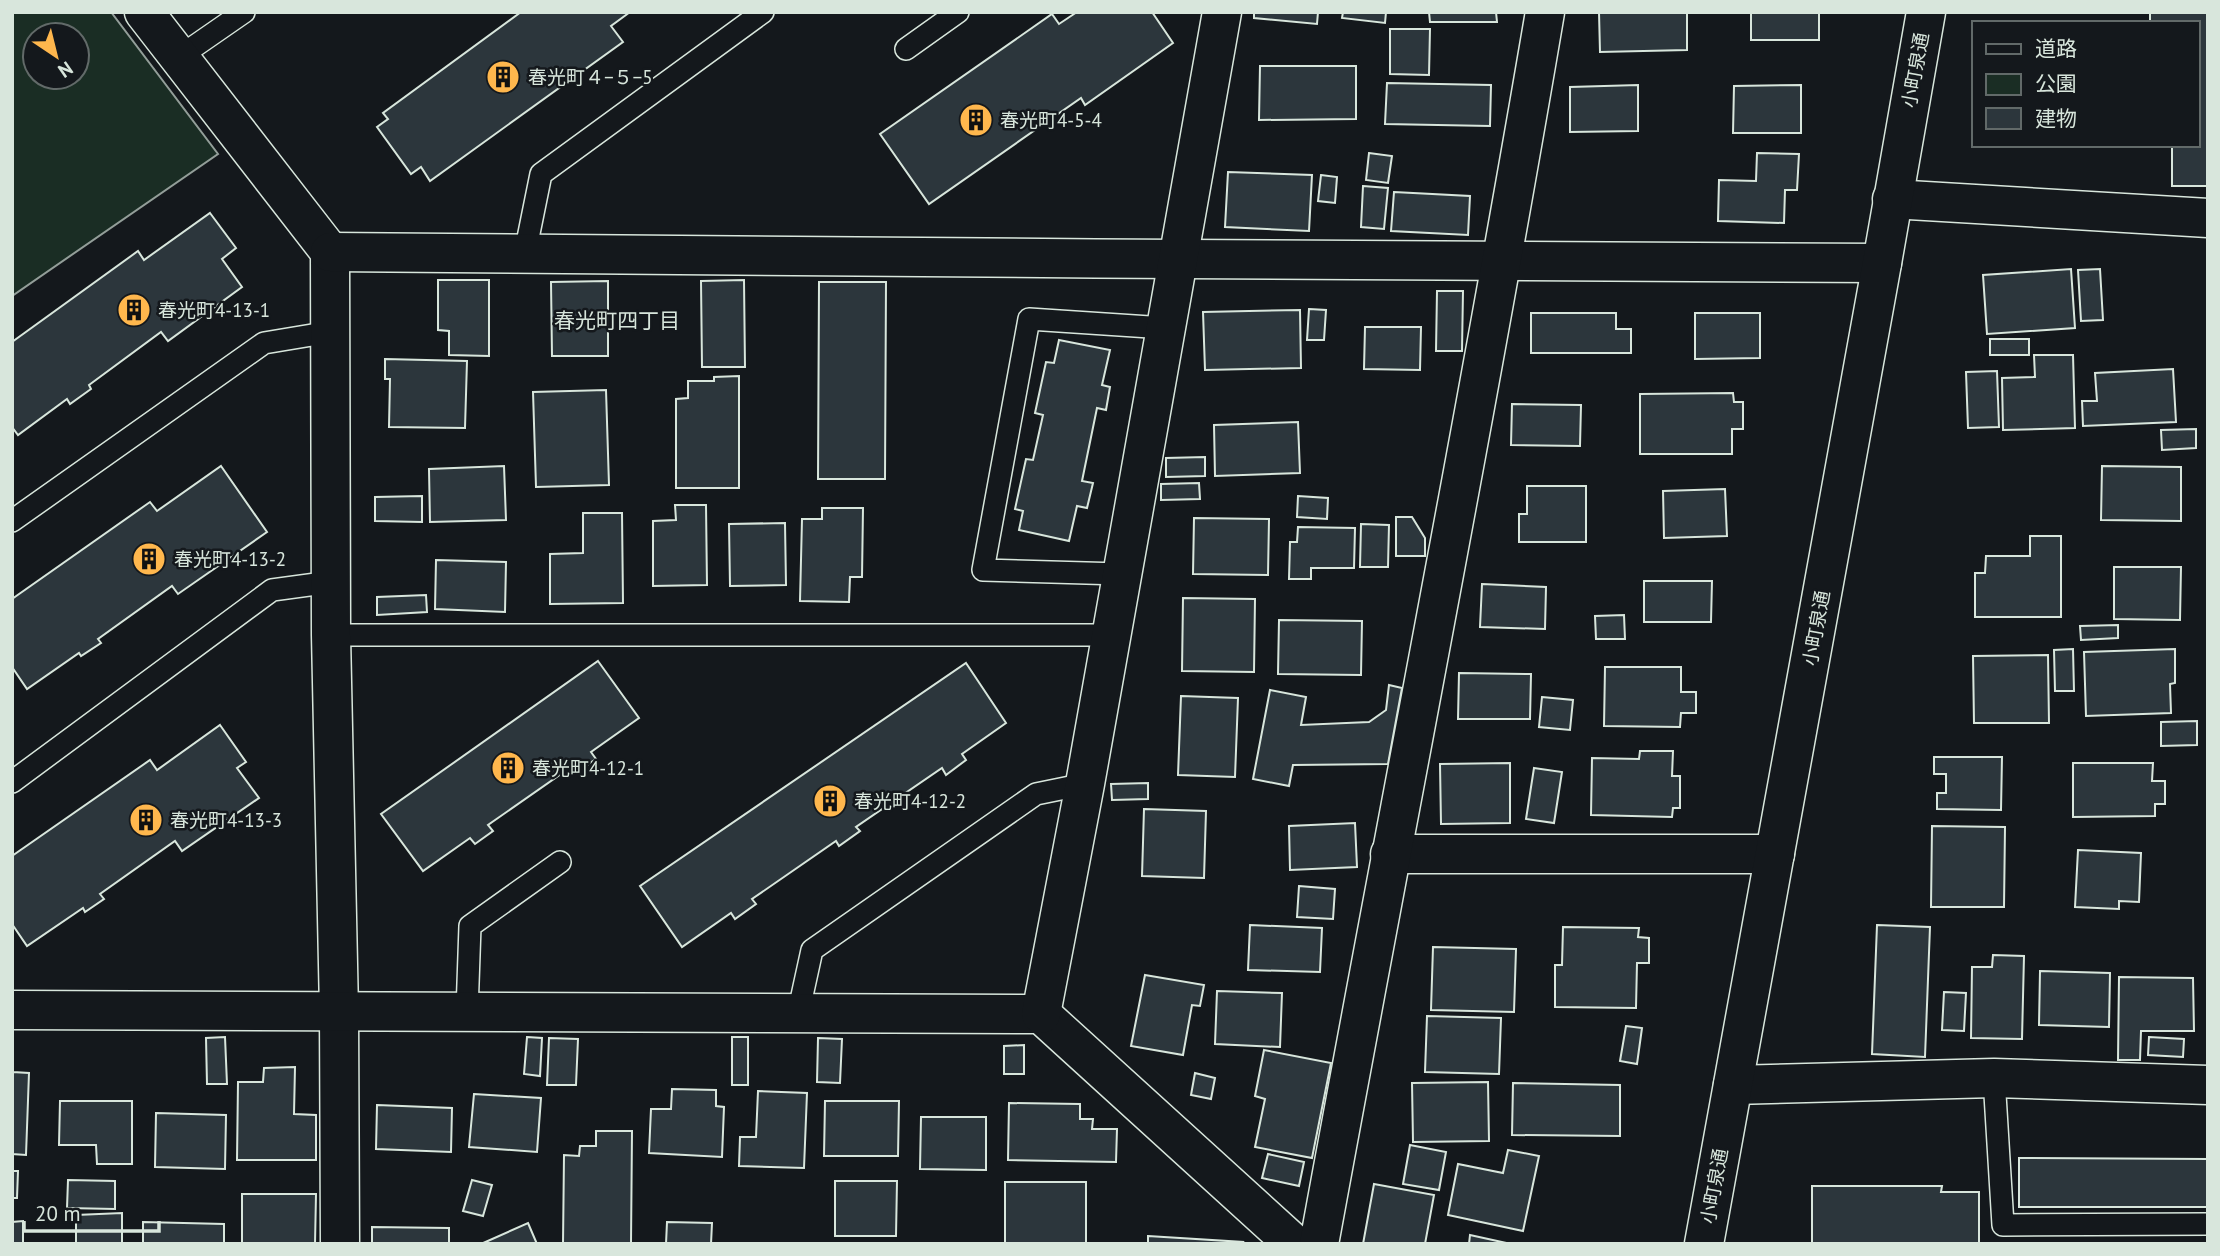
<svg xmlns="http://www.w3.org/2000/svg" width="2220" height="1256" viewBox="0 0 2220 1256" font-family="'PT Sans','Noto Sans JP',sans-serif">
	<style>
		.green { fill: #1a2d24; stroke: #939e99; stroke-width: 2; fill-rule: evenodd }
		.building { fill: #2c363c; stroke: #d8e6dc; stroke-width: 2 }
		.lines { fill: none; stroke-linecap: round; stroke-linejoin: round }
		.lane-casing { stroke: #d8e6dc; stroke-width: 24 }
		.street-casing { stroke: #d8e6dc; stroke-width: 41 }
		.secondary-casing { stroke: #d8e6dc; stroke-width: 41 }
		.lane { stroke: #14181c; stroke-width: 21 }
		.street { stroke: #14181c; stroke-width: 38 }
		.secondary { stroke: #14181c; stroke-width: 38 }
		.labels { text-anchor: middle; stroke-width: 5; stroke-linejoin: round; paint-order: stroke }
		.street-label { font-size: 19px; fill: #d8e6dc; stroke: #14181c }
		.poi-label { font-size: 19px; fill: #d8e6dc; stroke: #14181c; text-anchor: start }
		.neighbourhood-label { font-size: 21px; fill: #d8e6dc; stroke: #14181c }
	</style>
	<rect width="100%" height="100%" fill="#14181c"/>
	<path class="green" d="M 12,12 L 111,12 L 218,154 L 12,296 ZM 35,35 L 77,35 L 77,77 L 35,77 Z"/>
	<g class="building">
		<path d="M 521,12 L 630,12 L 611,26 L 623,42 L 430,181 L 421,167 L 411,174 L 377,127 L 388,119 L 383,113 Z"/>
		<path d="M 1077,12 L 1152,12 L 1173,43 L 1085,105 L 1081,98 L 929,204 L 880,134 L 1052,14 L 1059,24 Z"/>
		<path d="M 1254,12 L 1318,12 L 1317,24 L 1254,18 Z"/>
		<path d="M 1343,12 L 1386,12 L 1385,23 L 1342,18 Z"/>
		<path d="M 1429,12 L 1496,12 L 1497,22 L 1430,22 Z"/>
		<path d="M 1599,12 L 1687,12 L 1687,50 L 1600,52 Z"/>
		<rect x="1751" y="12" width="68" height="28"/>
		<path d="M 2150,12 L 2208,12 L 2208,186 L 2172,186 L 2172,145 L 2197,145 L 2197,23 L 2150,23 Z"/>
		<path d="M 1390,29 L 1430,29 L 1429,75 L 1390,74 Z"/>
		<path d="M 1260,66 L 1356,66 L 1356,119 L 1259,120 Z"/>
		<path d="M 1387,83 L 1491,85 L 1490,126 L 1385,124 Z"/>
		<path d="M 1638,85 L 1638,131 L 1570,132 L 1570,87 Z"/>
		<path d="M 1801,85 L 1801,133 L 1733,133 L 1734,86 Z"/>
		<path d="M 1369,153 L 1392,156 L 1388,183 L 1366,180 Z"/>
		<path d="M 1757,153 L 1799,154 L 1797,190 L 1785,190 L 1784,223 L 1718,221 L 1719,180 L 1756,181 Z"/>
		<path d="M 1228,172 L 1312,175 L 1309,231 L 1225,227 Z"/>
		<path d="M 1321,175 L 1337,177 L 1335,203 L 1318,201 Z"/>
		<path d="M 1363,186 L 1388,188 L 1384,229 L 1361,227 Z"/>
		<path d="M 1394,192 L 1470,196 L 1468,235 L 1391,231 Z"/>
		<path d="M 210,213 L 236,248 L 222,259 L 242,287 L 168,341 L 161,332 L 89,385 L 91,389 L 70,404 L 67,399 L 18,435 L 12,427 L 12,342 L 138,251 L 144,260 Z"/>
		<path d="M 2071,269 L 2075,328 L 1987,334 L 1983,275 Z"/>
		<path d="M 2100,269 L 2103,320 L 2081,321 L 2078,270 Z"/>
		<path d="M 438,280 L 489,280 L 489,356 L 449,355 L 449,331 L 438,330 Z"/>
		<path d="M 744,280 L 745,367 L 702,367 L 701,281 Z"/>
		<path d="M 608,281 L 608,356 L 552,356 L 551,282 Z"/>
		<path d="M 819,282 L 886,282 L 885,479 L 818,479 Z"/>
		<path d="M 1437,291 L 1463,291 L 1462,351 L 1436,351 Z"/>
		<path d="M 1309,309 L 1326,310 L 1324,340 L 1307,340 Z"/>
		<path d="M 1300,310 L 1301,368 L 1205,370 L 1203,312 Z"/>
		<path d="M 1531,313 L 1616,313 L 1616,329 L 1631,329 L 1631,353 L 1531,353 Z"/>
		<path d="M 1695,313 L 1760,313 L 1760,358 L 1695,359 Z"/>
		<path d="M 1365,327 L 1421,327 L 1420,370 L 1364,369 Z"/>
		<rect x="1990" y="339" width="39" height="16"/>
		<path d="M 1059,340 L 1110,350 L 1102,385 L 1110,387 L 1106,410 L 1097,408 L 1082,481 L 1093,483 L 1087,508 L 1077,506 L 1069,541 L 1019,530 L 1023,511 L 1015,509 L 1026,459 L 1033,460 L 1043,415 L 1035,413 L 1046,362 L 1054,363 Z"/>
		<path d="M 2034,355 L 2073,355 L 2075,428 L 2003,430 L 2002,378 L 2035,377 Z"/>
		<path d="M 385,359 L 467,361 L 465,428 L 389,427 L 390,379 L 385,379 Z"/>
		<path d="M 2173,369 L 2176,422 L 2083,426 L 2082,401 L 2097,401 L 2095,373 Z"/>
		<path d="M 1997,371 L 1999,427 L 1968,428 L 1966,372 Z"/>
		<path d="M 739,376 L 739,488 L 676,488 L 676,399 L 688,398 L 688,381 L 714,381 L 714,377 Z"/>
		<path d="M 606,390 L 609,485 L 536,487 L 533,392 Z"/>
		<path d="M 1733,393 L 1734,402 L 1743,402 L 1743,429 L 1732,429 L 1732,454 L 1640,454 L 1640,394 Z"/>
		<path d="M 1512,404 L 1581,405 L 1580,446 L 1511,445 Z"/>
		<path d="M 1298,422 L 1300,473 L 1215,476 L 1214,425 Z"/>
		<path d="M 2196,429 L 2196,448 L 2162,450 L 2161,430 Z"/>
		<path d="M 1205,457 L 1205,476 L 1166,477 L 1166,458 Z"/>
		<path d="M 221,466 L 267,532 L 178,594 L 172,586 L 98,639 L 101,643 L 81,656 L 79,653 L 27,689 L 12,667 L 12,599 L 150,502 L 157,511 Z"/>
		<path d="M 504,466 L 506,520 L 430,522 L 429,469 Z"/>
		<path d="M 2102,466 L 2181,467 L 2181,521 L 2101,520 Z"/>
		<path d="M 1199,483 L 1200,499 L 1161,500 L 1161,484 Z"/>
		<path d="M 1527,486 L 1586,486 L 1586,542 L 1519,542 L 1519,514 L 1527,514 Z"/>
		<path d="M 1725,489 L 1727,536 L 1664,538 L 1663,491 Z"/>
		<path d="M 422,496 L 422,522 L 375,521 L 375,497 Z"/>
		<path d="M 1298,496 L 1328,498 L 1327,519 L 1297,517 Z"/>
		<path d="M 675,505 L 706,505 L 707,585 L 653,586 L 653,521 L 676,520 Z"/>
		<path d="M 822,508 L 863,508 L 862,577 L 850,577 L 849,602 L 800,601 L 802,519 L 822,519 Z"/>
		<path d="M 583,513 L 622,513 L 623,603 L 550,604 L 550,554 L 583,553 Z"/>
		<path d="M 1396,517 L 1412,517 L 1425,538 L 1425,556 L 1396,556 Z"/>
		<path d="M 1194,518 L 1269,519 L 1268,575 L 1193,574 Z"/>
		<path d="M 785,523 L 786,585 L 730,586 L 729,524 Z"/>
		<path d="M 1361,524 L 1389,525 L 1388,567 L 1360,567 Z"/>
		<path d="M 1298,527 L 1355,528 L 1354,568 L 1311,568 L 1311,579 L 1289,579 L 1290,542 L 1297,542 Z"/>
		<path d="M 2030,536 L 2061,536 L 2061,617 L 1975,617 L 1975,573 L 1985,573 L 1986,556 L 2030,556 Z"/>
		<path d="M 436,560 L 506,562 L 505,612 L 435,609 Z"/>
		<path d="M 2114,567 L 2181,567 L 2180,620 L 2114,619 Z"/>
		<path d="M 1644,581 L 1712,581 L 1711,622 L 1644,622 Z"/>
		<path d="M 1482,584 L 1546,587 L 1545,629 L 1480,627 Z"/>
		<path d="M 426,595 L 427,612 L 377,615 L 377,597 Z"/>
		<path d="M 1183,598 L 1255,599 L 1254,672 L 1182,671 Z"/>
		<path d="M 1624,615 L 1625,639 L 1596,639 L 1595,616 Z"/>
		<path d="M 1279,620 L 1362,621 L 1361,675 L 1278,674 Z"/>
		<path d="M 2118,625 L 2118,638 L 2081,640 L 2080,626 Z"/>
		<path d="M 2073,649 L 2074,691 L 2055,691 L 2054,650 Z"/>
		<path d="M 2175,649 L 2175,683 L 2170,684 L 2171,713 L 2086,716 L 2084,652 Z"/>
		<path d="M 2048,655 L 2049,723 L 1974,723 L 1973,656 Z"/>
		<path d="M 598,661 L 639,718 L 591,752 L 596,759 L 578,771 L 574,765 L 488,825 L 493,831 L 475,844 L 470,838 L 423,871 L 381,814 Z"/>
		<path d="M 966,663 L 1006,723 L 962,754 L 966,760 L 946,775 L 942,768 L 856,827 L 860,831 L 839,846 L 836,841 L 752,899 L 756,904 L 735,919 L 731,913 L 682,947 L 640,886 Z"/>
		<path d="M 1605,667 L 1681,667 L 1681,692 L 1696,692 L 1696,713 L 1681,713 L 1680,727 L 1604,726 Z"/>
		<path d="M 1459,673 L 1531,674 L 1530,719 L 1458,719 Z"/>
		<path d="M 1389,685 L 1402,688 L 1388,764 L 1293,765 L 1289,786 L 1253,779 L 1270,690 L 1306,697 L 1301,725 L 1369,722 L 1386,710 Z"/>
		<path d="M 1181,696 L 1238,698 L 1235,777 L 1178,775 Z"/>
		<path d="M 1542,697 L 1573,700 L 1570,730 L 1539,727 Z"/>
		<path d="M 2197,721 L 2197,745 L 2161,746 L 2161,722 Z"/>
		<path d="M 220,725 L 246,762 L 237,768 L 259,798 L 182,851 L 175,841 L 100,894 L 104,899 L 85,912 L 83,908 L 27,946 L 12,924 L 12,856 L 150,760 L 157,770 Z"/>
		<path d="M 1640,751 L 1673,751 L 1672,776 L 1680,776 L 1680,808 L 1673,808 L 1672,817 L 1591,815 L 1592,758 L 1639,759 Z"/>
		<path d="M 1934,757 L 2002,757 L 2001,810 L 1937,809 L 1937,793 L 1946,793 L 1946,774 L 1934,774 Z"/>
		<path d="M 1510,763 L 1510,823 L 1441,824 L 1440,764 Z"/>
		<path d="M 2073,763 L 2153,763 L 2152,781 L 2165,781 L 2165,804 L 2155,804 L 2155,816 L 2073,817 Z"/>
		<path d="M 1534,768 L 1562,772 L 1554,823 L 1526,819 Z"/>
		<path d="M 1148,783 L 1148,799 L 1112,800 L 1111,784 Z"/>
		<path d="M 1144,809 L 1206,811 L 1204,878 L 1142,876 Z"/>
		<path d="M 1355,823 L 1357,867 L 1290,870 L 1289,826 Z"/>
		<path d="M 1932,826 L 2005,827 L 2004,907 L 1931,907 Z"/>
		<path d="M 2078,850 L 2141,853 L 2139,902 L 2119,901 L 2119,909 L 2075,907 Z"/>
		<path d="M 1299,886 L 1335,889 L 1333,919 L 1297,917 Z"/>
		<path d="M 1250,925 L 1322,928 L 1320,972 L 1248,970 Z"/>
		<path d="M 1877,925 L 1930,927 L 1925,1057 L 1872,1054 Z"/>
		<path d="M 1563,927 L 1639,928 L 1638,937 L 1649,938 L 1649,963 L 1637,963 L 1636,1008 L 1555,1007 L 1555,965 L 1562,965 Z"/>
		<path d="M 1433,947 L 1516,949 L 1514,1012 L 1431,1010 Z"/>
		<path d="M 1993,955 L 2024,956 L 2022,1039 L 1971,1038 L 1972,967 L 1992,967 Z"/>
		<path d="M 2040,971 L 2110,973 L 2109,1027 L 2039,1025 Z"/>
		<path d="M 1145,975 L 1204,985 L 1200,1006 L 1192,1005 L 1183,1055 L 1131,1046 Z"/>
		<path d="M 2119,977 L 2193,978 L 2194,1031 L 2141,1031 L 2140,1060 L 2118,1060 Z"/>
		<path d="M 1217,991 L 1282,993 L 1280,1047 L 1215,1044 Z"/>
		<path d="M 1944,992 L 1966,993 L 1964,1031 L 1942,1030 Z"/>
		<path d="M 1427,1016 L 1501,1018 L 1499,1074 L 1425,1072 Z"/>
		<path d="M 1626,1026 L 1642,1028 L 1637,1064 L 1620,1061 Z"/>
		<path d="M 225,1037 L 227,1084 L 207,1084 L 206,1038 Z"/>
		<path d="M 527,1037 L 542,1038 L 540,1076 L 524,1074 Z"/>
		<rect x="732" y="1037" width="16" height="48"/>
		<path d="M 2149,1037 L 2184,1039 L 2183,1057 L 2148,1055 Z"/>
		<path d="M 549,1038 L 578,1039 L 576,1085 L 547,1085 Z"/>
		<path d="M 818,1038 L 842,1039 L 840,1083 L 817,1082 Z"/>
		<path d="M 1024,1045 L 1024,1074 L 1004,1074 L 1004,1046 Z"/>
		<path d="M 1264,1050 L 1331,1063 L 1312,1158 L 1255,1147 L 1265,1099 L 1255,1096 Z"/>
		<path d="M 12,1063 L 13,1072 L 29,1073 L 26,1155 L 12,1154 Z"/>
		<path d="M 295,1067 L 294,1114 L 316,1115 L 316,1160 L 237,1160 L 238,1082 L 263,1082 L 264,1068 Z"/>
		<path d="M 1195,1073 L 1215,1078 L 1211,1099 L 1191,1095 Z"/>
		<path d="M 1488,1082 L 1489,1141 L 1413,1142 L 1412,1083 Z"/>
		<path d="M 1513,1083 L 1620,1085 L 1620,1136 L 1512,1135 Z"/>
		<path d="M 672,1089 L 716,1090 L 716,1106 L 724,1107 L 722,1157 L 649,1153 L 651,1109 L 671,1109 Z"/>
		<path d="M 758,1091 L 807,1093 L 804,1168 L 739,1166 L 740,1137 L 756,1137 Z"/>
		<path d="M 474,1094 L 541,1098 L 537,1152 L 469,1147 Z"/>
		<path d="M 60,1101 L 132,1101 L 132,1164 L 97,1164 L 96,1145 L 59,1145 Z"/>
		<path d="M 825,1101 L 899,1101 L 898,1156 L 824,1156 Z"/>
		<path d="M 1009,1103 L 1080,1104 L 1080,1119 L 1093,1119 L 1092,1129 L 1117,1129 L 1116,1162 L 1008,1160 Z"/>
		<path d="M 377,1105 L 452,1108 L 451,1152 L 376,1149 Z"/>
		<path d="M 156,1113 L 226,1115 L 225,1169 L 155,1167 Z"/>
		<path d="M 921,1117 L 986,1117 L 986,1170 L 920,1169 Z"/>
		<path d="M 596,1131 L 632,1131 L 631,1244 L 563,1244 L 564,1155 L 579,1156 L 580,1146 L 596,1146 Z"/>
		<path d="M 1410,1145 L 1446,1152 L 1439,1190 L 1403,1184 Z"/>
		<path d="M 1508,1150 L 1539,1156 L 1523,1231 L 1448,1215 L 1458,1164 L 1503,1173 Z"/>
		<path d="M 1268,1154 L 1304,1162 L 1299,1186 L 1262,1178 Z"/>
		<path d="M 2019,1158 L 2208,1159 L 2208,1207 L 2019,1207 Z"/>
		<path d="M 12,1171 L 18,1171 L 17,1198 L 12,1198 Z"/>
		<path d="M 68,1180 L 115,1181 L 115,1209 L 67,1208 Z"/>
		<path d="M 472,1180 L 492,1185 L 483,1216 L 463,1211 Z"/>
		<path d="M 835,1181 L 897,1181 L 896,1236 L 835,1236 Z"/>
		<rect x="1005" y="1182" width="81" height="62"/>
		<path d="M 1374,1184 L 1434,1195 L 1425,1244 L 1363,1244 Z"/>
		<path d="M 1812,1186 L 1942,1186 L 1941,1192 L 1979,1192 L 1979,1244 L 1812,1244 Z"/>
		<path d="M 242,1194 L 316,1194 L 315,1244 L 242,1244 Z"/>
		<path d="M 122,1213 L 122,1244 L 76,1244 L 76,1215 Z"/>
		<path d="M 23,1221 L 23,1244 L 12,1244 L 12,1222 Z"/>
		<path d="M 143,1222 L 224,1224 L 224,1244 L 143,1244 Z"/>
		<path d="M 667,1222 L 712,1223 L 711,1244 L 666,1244 Z"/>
		<path d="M 528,1223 L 537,1244 L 481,1244 Z"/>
		<path d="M 372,1227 L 449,1228 L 449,1244 L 372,1244 Z"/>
		<path d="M 1470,1235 L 1511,1244 L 1469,1244 Z"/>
		<path d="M 1148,1236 L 1243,1242 L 1242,1244 L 1148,1244 Z"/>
	</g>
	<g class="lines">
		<defs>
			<g id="lane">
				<path d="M 906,49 L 958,12"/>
				<path d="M 179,57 L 244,12"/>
				<path d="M 525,253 L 541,174 L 763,12"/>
				<path d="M 12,521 L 264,343 L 330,332"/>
				<path d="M 1121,574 L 983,570 L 1029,319 L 1165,328"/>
				<path d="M 331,635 L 1111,635"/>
				<path d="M 12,782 L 272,590 L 331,582"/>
				<path d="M 467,1012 L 470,926 L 560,862"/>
				<path d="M 798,1014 L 812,950 L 1036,794 L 1085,784"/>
				<path d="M 1994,1078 L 2003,1225 L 2208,1224"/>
			</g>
			<g id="street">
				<path d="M 144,12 L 330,252 L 331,635 L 339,1011 L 340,1244"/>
				<path d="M 1892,199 L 2208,218"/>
				<path d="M 330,252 C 847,255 1365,263 1882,263"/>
				<path d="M 1390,854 L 1775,854"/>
				<path d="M 12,1010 L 1041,1014 L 1294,1244"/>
				<path d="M 1041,1014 L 1085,784 L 1222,12"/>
				<path d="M 1733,1085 L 1994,1078 L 2208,1085"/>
				<path d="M 1319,1244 C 1394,833 1475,424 1545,12"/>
			</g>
			<path id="secondary" d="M 1704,1244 L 1882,263 L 1926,12"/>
		</defs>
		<use href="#lane" class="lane-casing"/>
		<use href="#street" class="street-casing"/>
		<use href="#secondary" class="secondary-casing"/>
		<use href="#lane" class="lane"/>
		<use href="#street" class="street"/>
		<use href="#secondary" class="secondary"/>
	</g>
	<defs>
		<symbol id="building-disc" viewBox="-11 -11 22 22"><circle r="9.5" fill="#ffb74d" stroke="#14181c"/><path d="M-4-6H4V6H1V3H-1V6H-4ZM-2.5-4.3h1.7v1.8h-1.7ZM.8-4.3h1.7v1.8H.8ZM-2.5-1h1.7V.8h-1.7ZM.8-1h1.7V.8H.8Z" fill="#111"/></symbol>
	</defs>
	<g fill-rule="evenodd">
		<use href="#building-disc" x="484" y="58" width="38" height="38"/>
		<use href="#building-disc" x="957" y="101" width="38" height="38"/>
		<use href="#building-disc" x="115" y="291" width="38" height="38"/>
		<use href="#building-disc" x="130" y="540" width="38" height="38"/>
		<use href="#building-disc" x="489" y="749" width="38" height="38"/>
		<use href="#building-disc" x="811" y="782" width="38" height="38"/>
		<use href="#building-disc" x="127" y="801" width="38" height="38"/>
	</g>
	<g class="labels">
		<g class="street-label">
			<text transform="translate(1915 70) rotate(-80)" y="7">小町泉通</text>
			<text transform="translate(1816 628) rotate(-80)" y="7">小町泉通</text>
			<text transform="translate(1714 1186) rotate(-80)" y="7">小町泉通</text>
		</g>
		<g class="poi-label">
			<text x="528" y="84">春光町４−５−5</text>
			<text x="1000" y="127">春光町4-5-4</text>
			<text x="158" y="317">春光町4-13-1</text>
			<text x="174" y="566">春光町4-13-2</text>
			<text x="532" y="775">春光町4-12-1</text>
			<text x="854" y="808">春光町4-12-2</text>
			<text x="170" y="827">春光町4-13-3</text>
		</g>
		<g class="neighbourhood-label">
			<text x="617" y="328">春光町四丁目</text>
		</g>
	</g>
	<rect width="2220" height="1256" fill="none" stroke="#d8e6dc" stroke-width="28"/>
	<rect x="1972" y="21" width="228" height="126" fill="#14181c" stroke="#626a69" stroke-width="2"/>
	<rect x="1986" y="44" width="35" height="10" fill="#14181c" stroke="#626a69" stroke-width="2"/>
	<text x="2035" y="56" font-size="21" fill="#d8e6dc">道路</text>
	<rect x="1986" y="74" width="35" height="21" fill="#1a2d24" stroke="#626a69" stroke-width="2"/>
	<text x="2035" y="91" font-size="21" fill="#d8e6dc">公園</text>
	<rect x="1986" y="108" width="35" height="21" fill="#2c363c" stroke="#626a69" stroke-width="2"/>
	<text x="2035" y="126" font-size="21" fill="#d8e6dc">建物</text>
	<g transform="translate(56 56) rotate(145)"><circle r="33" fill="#14181c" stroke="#626a69" stroke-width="2"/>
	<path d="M0-5L12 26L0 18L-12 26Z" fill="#ffb74d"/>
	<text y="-10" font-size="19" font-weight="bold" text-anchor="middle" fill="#d8e6dc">N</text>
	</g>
	<path d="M24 1221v10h135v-10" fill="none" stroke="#d8e6dc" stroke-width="3.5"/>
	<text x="35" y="1221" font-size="21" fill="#d8e6dc" stroke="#14181c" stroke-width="5" paint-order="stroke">20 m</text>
</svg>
